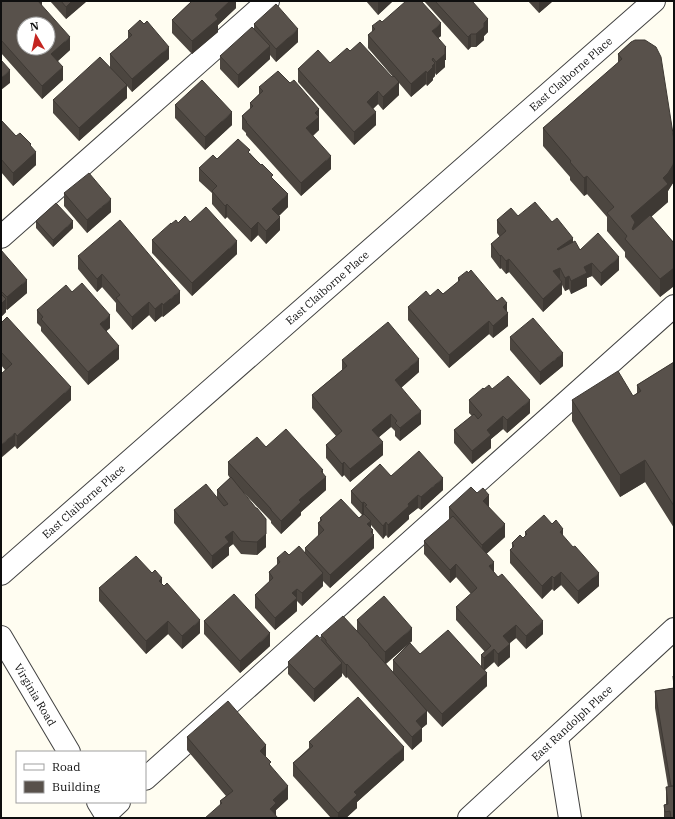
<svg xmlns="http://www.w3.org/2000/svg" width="675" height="819" viewBox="0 0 675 819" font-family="'IBM Plex Serif',serif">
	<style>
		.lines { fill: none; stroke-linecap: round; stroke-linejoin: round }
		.minor-casing { stroke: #424242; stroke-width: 24 }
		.minor { stroke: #fff; stroke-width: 22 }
		.wall { fill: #4c4640 }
		.shaded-wall { fill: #3e3934 }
		.building { fill: #58514b; stroke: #3e3934; fill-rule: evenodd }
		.labels { text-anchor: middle; stroke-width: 4; stroke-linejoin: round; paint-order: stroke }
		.street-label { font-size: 11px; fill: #0f0f0f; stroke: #fff }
	</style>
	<rect width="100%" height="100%" fill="#fffdf1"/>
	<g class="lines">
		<defs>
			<g id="minor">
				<path d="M 1,237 L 268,1"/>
				<path id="s1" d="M 1,574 L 654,1"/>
				<path id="s2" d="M 1,637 L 69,752"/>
				<path d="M 557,738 L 570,818"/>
				<path d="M 145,779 L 674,306"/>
				<path d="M 98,802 L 108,818"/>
				<path d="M 106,814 L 119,802"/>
				<path id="s3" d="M 469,818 L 674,629"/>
			</g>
		</defs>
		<use href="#minor" class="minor-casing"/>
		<use href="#minor" class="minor"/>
	</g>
	<g class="wall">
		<path d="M 1,1 L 42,1 L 42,6 L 70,50 L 58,61 L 63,80 L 42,99 L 1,53 Z"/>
		<path d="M 50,1 L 87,1 L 66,19 Z"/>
		<path d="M 190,1 L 236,1 L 236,8 L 218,25 L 218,32 L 192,54 L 172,33 L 172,20 L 191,2 Z"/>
		<path d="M 366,1 L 393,1 L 378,15 Z"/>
		<path d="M 424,1 L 474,1 L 473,2 L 488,32 L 484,36 L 484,40 L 476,47 L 471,47 L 468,50 Z"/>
		<path d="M 528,1 L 553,1 L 539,13 Z"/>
		<path d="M 382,22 L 441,36 L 438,38 L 446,60 L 445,60 L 445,67 L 436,75 L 435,73 L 435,76 L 433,78 L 433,80 L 427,86 L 426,84 L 411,97 L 399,83 L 399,95 L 383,110 L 378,104 L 373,109 L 376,125 L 354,145 L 298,82 L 298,69 L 330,63 L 350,51 L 392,77 L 393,77 L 368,48 L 368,35 L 372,32 L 372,26 Z"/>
		<path d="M 254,24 L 298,42 L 276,62 L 270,55 L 270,59 L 238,88 L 220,69 L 220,56 L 254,29 Z"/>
		<path d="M 128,31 L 169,59 L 132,92 L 127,86 L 127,98 L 79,141 L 53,113 L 53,100 L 110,67 L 110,54 L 128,39 Z"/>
		<path d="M 631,42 L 674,140 L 674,179 L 673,183 L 668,191 L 668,202 L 651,217 L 674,243 L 674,286 L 660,297 L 625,257 L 625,252 L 607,231 L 607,217 L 587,194 L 584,196 L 570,180 L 570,177 L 543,146 L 543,128 L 618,63 L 618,54 Z"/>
		<path d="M 259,87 L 319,121 L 319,130 L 313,136 L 331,169 L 301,196 L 246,135 L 246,133 L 242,129 L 242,116 L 250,109 L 250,103 L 259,94 Z"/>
		<path d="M 175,105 L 232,125 L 205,150 L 175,118 Z"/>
		<path d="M 1,120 L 16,136 L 31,147 L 36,165 L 13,186 L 1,172 Z"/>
		<path d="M 250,153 L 273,179 L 288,207 L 279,216 L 280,230 L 266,244 L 258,235 L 251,242 L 227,217 L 225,219 L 212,204 L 212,193 L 199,181 L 199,168 L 217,159 Z"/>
		<path d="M 64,193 L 111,212 L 87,233 L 64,206 Z"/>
		<path d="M 518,216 L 552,222 L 573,242 L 580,250 L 619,270 L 601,286 L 592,276 L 587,278 L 587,286 L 571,294 L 569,289 L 565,291 L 562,285 L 562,294 L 543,312 L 509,272 L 506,274 L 501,268 L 500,269 L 491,257 L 491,244 L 500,237 L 497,233 L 497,220 Z"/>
		<path d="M 36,221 L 73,228 L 53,247 L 36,228 Z"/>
		<path d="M 190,222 L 237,254 L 192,296 L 152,253 L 152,240 L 178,223 Z"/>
		<path d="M 1,250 L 27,293 L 7,310 L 6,309 L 6,312 L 1,317 Z"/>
		<path d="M 78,256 L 180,303 L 163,317 L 162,316 L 155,322 L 149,315 L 132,330 L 116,311 L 116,303 L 102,287 L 97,292 L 78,269 Z"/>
		<path d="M 458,278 L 497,301 L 507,311 L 508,326 L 493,338 L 489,334 L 449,368 L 408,320 L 408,307 L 430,296 L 443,294 L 458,282 Z"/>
		<path d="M 72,292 L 110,328 L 106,331 L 119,359 L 88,385 L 41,331 L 41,327 L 37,323 L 37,310 Z"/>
		<path d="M 1,323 L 71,400 L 17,449 L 15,446 L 5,370 L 1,365 Z"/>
		<path d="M 510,337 L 563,366 L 540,385 L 510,350 Z"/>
		<path d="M 342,360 L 419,372 L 401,388 L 421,424 L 400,441 L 395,436 L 395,431 L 391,427 L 379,437 L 383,455 L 350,482 L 344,475 L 342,477 L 326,458 L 326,445 L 336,436 L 312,408 L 312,395 L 342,370 Z"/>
		<path d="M 674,362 L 674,528 L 645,482 L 620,497 L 572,421 L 572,400 L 633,396 L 637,393 L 637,385 Z"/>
		<path d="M 484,389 L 492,389 L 530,413 L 507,433 L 503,429 L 491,439 L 491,448 L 472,464 L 454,443 L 454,430 L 472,416 L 469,413 L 469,400 Z"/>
		<path d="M 266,447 L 323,474 L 326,490 L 301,512 L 301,515 L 281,534 L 271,523 L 271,521 L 239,488 L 266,547 L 257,555 L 241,554 L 233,544 L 229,547 L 229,555 L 212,569 L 174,523 L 174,510 L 217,498 L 217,490 L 230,478 L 228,475 L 228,462 Z"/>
		<path d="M 391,476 L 443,490 L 421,510 L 418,508 L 409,515 L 409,519 L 388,538 L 386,535 L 383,539 L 371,525 L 371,528 L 373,534 L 374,548 L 330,588 L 323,581 L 323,586 L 302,606 L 297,601 L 297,611 L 275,630 L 255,608 L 255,595 L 269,582 L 269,572 L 277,565 L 277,558 L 305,552 L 305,548 L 318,536 L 318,523 L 320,521 L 320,518 L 359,518 L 362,515 L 351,503 L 351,491 Z"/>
		<path d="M 449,507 L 489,507 L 505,537 L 486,554 L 494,572 L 543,634 L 526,649 L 516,638 L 509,643 L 510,657 L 498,667 L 494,662 L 484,670 L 487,686 L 442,727 L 427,711 L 427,724 L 422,728 L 422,741 L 412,750 L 347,677 L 346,678 L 342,673 L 342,676 L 314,702 L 288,674 L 288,662 L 321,640 L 321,635 L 357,631 L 357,620 L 412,641 L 386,664 L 393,672 L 393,660 L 420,654 L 481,667 L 481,655 L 485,652 L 456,620 L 456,607 L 471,594 L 456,577 L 450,583 L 424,554 L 424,541 L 449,520 Z"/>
		<path d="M 525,532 L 563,536 L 599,586 L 578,604 L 561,585 L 554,591 L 552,589 L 542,599 L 510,563 L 510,550 L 512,548 L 512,543 L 523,538 L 525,536 Z"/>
		<path d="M 152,573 L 162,584 L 200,633 L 182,649 L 168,634 L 146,654 L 99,601 L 99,588 Z"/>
		<path d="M 204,621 L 270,646 L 240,673 L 204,634 Z"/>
		<path d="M 673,676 L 674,676 L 674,818 L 664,818 L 664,805 L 666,804 L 666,787 L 668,787 L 655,708 L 655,691 L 673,688 Z"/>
		<path d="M 187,737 L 266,757 L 288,799 L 276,810 L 220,805 L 220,801 L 226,796 L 187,750 Z"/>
		<path d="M 309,742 L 404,760 L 357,802 L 357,808 L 346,818 L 331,818 L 293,776 L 293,763 L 309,748 Z"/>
	</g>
	<g class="shaded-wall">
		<path d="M 37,1 L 42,1 L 42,9 Z"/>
		<path d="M 72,1 L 87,1 L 66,19 L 66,7 Z"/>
		<path d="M 230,1 L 236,1 L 236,8 L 218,25 L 218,32 L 192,54 L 192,41 L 215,15 Z"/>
		<path d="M 379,1 L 393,1 L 378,15 L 378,2 Z"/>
		<path d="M 539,1 L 553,1 L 539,13 Z"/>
		<path d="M 488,19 L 488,32 L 484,36 L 484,40 L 476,47 L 476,34 L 484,23 Z"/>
		<path d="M 441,23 L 441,36 L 432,43 L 432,31 Z"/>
		<path d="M 298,29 L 298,42 L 276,62 L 276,49 Z"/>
		<path d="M 471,34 L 471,47 L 468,50 L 468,37 Z"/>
		<path d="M 70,37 L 70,50 L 51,67 L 51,54 Z"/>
		<path d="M 270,46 L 270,59 L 238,88 L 238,75 Z"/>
		<path d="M 169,47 L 169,59 L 132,92 L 132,79 Z"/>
		<path d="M 446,47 L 446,60 L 445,60 L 445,67 L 436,75 L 436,62 L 445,48 Z"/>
		<path d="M 433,58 L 433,65 L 435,63 L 435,76 L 433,78 L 433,80 L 427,86 L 427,73 L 432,60 Z"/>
		<path d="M 63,67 L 63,80 L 42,99 L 42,86 Z"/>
		<path d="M 10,70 L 10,83 L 1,90 L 1,78 Z"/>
		<path d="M 426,71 L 426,84 L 411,97 L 411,84 Z"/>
		<path d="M 399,82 L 399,95 L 383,110 L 383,97 Z"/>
		<path d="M 127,85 L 127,98 L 79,141 L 79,128 Z"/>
		<path d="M 378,91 L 378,104 L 367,114 L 367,102 Z"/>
		<path d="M 319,109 L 319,130 L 306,141 L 306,128 L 315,113 Z"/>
		<path d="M 232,112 L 232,125 L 205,150 L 205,137 Z"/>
		<path d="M 376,112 L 376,125 L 354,145 L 354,132 Z"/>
		<path d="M 31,144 L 31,156 L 36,152 L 36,165 L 13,186 L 13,173 L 30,145 Z"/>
		<path d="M 331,156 L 331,169 L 301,196 L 301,183 Z"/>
		<path d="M 674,161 L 674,179 L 673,183 L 668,191 L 668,202 L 631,234 L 631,216 L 663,178 Z"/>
		<path d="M 587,176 L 587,194 L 584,196 L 584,178 Z"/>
		<path d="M 288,194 L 288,207 L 272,222 L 272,209 Z"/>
		<path d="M 111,199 L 111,212 L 87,233 L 87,220 Z"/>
		<path d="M 227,204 L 227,217 L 225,219 L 225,206 Z"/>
		<path d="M 280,217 L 280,230 L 266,244 L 266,231 Z"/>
		<path d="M 73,221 L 73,228 L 53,247 L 53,240 Z"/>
		<path d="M 258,222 L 258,235 L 251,242 L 251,229 Z"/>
		<path d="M 573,238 L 573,251 L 557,262 L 557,249 Z"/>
		<path d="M 237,241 L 237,254 L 192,296 L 192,283 Z"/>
		<path d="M 501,255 L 501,268 L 500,269 L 500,256 Z"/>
		<path d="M 619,257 L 619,270 L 601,286 L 601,273 Z"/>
		<path d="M 509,259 L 509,272 L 506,274 L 506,261 Z"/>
		<path d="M 592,263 L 592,276 L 587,278 L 587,286 L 571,294 L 571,281 L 584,267 Z"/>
		<path d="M 560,268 L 560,281 L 553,271 Z"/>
		<path d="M 674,268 L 674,286 L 660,297 L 660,279 Z"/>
		<path d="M 102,274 L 102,287 L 97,292 L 97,279 Z"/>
		<path d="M 569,276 L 569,289 L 565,291 L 565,278 Z"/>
		<path d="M 27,280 L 27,293 L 7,310 L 7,297 Z"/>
		<path d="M 562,282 L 562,294 L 543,312 L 543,299 Z"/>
		<path d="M 180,291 L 180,303 L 163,317 L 163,305 Z"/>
		<path d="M 6,299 L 6,312 L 1,317 L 1,304 Z"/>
		<path d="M 149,302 L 149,315 L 132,330 L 132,317 Z"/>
		<path d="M 162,303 L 162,316 L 155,322 L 155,309 Z"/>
		<path d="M 507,303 L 507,314 L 508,313 L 508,326 L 493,338 L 493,326 L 503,307 Z"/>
		<path d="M 110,315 L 110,328 L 100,337 L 100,324 Z"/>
		<path d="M 489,321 L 489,334 L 449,368 L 449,355 Z"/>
		<path d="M 119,346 L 119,359 L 88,385 L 88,372 Z"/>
		<path d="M 563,353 L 563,366 L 540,385 L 540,372 Z"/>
		<path d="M 419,359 L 419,372 L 395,393 L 395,380 Z"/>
		<path d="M 71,387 L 71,400 L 17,449 L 17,436 Z"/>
		<path d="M 530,400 L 530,413 L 507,433 L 507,420 Z"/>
		<path d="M 421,411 L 421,424 L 400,441 L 400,428 Z"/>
		<path d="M 391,414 L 391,427 L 372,443 L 372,430 Z"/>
		<path d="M 503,416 L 503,429 L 491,439 L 491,448 L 472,464 L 472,451 L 487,430 Z"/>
		<path d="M 15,433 L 15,446 L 1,458 L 1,445 Z"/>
		<path d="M 383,442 L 383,455 L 350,482 L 350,469 Z"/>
		<path d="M 645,460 L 645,482 L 620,497 L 620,475 Z"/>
		<path d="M 344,462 L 344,475 L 342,477 L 342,464 Z"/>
		<path d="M 323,470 L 323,479 L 326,477 L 326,490 L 301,512 L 301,515 L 281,534 L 281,521 L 299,500 L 321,471 Z"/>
		<path d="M 443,478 L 443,490 L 421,510 L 421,497 Z"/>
		<path d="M 418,495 L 418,508 L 409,515 L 409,519 L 388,538 L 388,525 L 408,504 Z"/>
		<path d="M 489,495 L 489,508 L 483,501 Z"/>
		<path d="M 364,502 L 364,514 L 362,516 L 362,503 Z"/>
		<path d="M 266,519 L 266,547 L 257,555 L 257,542 Z"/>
		<path d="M 371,521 L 371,534 L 367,524 Z"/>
		<path d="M 386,522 L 386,535 L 383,539 L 383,526 Z"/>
		<path d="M 505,524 L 505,537 L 482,558 L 482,545 Z"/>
		<path d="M 563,529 L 563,542 L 560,532 Z"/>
		<path d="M 373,530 L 373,535 L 374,535 L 374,548 L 330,588 L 330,575 Z"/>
		<path d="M 233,531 L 233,544 L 229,547 L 229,555 L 212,569 L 212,556 L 225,537 Z"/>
		<path d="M 494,562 L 494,575 L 489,566 Z"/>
		<path d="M 456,564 L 456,577 L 450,583 L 450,570 Z"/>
		<path d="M 561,572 L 561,585 L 554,591 L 554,578 Z"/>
		<path d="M 323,573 L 323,586 L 302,606 L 302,593 Z"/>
		<path d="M 599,573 L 599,586 L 578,604 L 578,591 Z"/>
		<path d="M 552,576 L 552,589 L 542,599 L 542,586 Z"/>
		<path d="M 162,578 L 162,591 L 159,581 Z"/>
		<path d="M 297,589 L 297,611 L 275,630 L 275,618 L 292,593 Z"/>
		<path d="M 200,620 L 200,633 L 182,649 L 182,636 Z"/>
		<path d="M 168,621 L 168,634 L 146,654 L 146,641 Z"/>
		<path d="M 543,621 L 543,634 L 526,649 L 526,636 Z"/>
		<path d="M 516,625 L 516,638 L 503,649 L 503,636 Z"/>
		<path d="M 412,628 L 412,641 L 385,664 L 385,652 Z"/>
		<path d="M 270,633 L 270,646 L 240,673 L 240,661 Z"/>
		<path d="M 510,644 L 510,657 L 498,667 L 498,654 Z"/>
		<path d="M 494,649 L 494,662 L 484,671 L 484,658 Z"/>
		<path d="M 342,663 L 342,676 L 314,702 L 314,689 Z"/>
		<path d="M 347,664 L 347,677 L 346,678 L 346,665 Z"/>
		<path d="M 487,673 L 487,686 L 442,727 L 442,714 Z"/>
		<path d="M 427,711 L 427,724 L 416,733 L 416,721 Z"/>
		<path d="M 422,728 L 422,741 L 412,750 L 412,737 Z"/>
		<path d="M 266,745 L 266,758 L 260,751 Z"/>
		<path d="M 404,747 L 404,760 L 357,802 L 357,808 L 346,818 L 338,818 L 338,813 L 354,792 Z"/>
		<path d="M 288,786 L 288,799 L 276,810 L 276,816 L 270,809 L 273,800 Z"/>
	</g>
	<g class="building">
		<path d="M 1,1 L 38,1 L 70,37 L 51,54 L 63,67 L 42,86 L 1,40 ZM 24,24 L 48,24 L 48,48 L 24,48 Z"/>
		<path d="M 61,1 L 72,1 L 66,7 Z"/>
		<path d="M 192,1 L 230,1 L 215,15 L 218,19 L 192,41 L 172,20 Z"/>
		<path d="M 406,1 L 411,1 L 412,2 L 413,1 L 421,1 L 441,23 L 432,31 L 446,47 L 445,48 L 445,54 L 436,62 L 433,58 L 432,60 L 435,63 L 432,66 L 433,67 L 427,73 L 426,71 L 411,84 L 368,35 L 375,29 L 372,26 L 380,20 L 382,22 Z"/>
		<path d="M 435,1 L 472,1 L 488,19 L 484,23 L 484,27 L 476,34 L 471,34 L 468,37 Z"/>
		<path d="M 276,4 L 298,29 L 276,49 L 254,24 Z"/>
		<path d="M 140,20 L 144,24 L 147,21 L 169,47 L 132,79 L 110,54 L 132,35 L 128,31 Z"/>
		<path d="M 252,27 L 270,46 L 238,75 L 220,56 Z"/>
		<path d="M 635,40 L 645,40 L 656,47 L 661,57 L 674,140 L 674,161 L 673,165 L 668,173 L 663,178 L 668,184 L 631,216 L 635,222 L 632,229 L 633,230 L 650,215 L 674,243 L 674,268 L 660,279 L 625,239 L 627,236 L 607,213 L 614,207 L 587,176 L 584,178 L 570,162 L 571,161 L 543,128 L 622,59 L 618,54 L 631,42 Z"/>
		<path d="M 360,42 L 392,77 L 394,76 L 399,82 L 383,97 L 378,91 L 367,102 L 376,112 L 354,132 L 298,69 L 318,50 L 330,63 L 347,48 L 350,51 Z"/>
		<path d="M 100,57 L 127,85 L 79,128 L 53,100 Z"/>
		<path d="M 1,60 L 10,70 L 1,78 Z"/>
		<path d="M 278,71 L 290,83 L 294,80 L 319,109 L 315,113 L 319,117 L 306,128 L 331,156 L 301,183 L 246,122 L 247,122 L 242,116 L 253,106 L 250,103 L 263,91 L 259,87 Z"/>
		<path d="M 202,80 L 232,112 L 205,137 L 175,105 Z"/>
		<path d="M 1,120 L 16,136 L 20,133 L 31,144 L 30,145 L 36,152 L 13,173 L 1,159 Z"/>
		<path d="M 238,139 L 250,150 L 248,152 L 261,165 L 262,164 L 273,175 L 271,177 L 288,194 L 272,209 L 280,217 L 266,231 L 258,222 L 251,229 L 227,204 L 225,206 L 212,191 L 217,186 L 199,168 L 213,155 L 217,159 Z"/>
		<path d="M 89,173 L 111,199 L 87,220 L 64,193 Z"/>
		<path d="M 535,202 L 552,222 L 557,218 L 573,238 L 557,249 L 558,250 L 575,241 L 580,250 L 598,233 L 619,257 L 601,273 L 592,263 L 584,267 L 587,273 L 571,281 L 569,276 L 565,278 L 560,268 L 553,271 L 562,282 L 543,299 L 509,259 L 506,261 L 501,255 L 500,256 L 491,244 L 506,231 L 497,220 L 511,208 L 518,216 Z"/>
		<path d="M 56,203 L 73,221 L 53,240 L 36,221 Z"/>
		<path d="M 206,207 L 237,241 L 192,283 L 152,240 L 171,223 L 171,224 L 176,220 L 178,223 L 185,216 L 190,222 Z"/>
		<path d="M 120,220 L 180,291 L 163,305 L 162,303 L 155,309 L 149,302 L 132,317 L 116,298 L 120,295 L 102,274 L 97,279 L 78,256 Z"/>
		<path d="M 1,250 L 27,280 L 7,297 L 1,291 Z"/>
		<path d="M 471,270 L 497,301 L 502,297 L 507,303 L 503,307 L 508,313 L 493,326 L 489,321 L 449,355 L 408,307 L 426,291 L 430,296 L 438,289 L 443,294 L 460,280 L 458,278 L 467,271 L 468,273 Z"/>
		<path d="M 82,283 L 110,315 L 100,324 L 119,346 L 88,372 L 41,319 L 43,317 L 37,310 L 66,285 L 72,292 Z"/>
		<path d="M 1,294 L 6,299 L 1,304 Z"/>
		<path d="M 7,317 L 71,387 L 17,436 L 15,433 L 1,445 L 1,374 L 12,364 L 1,352 L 1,323 Z"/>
		<path d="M 533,318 L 563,353 L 540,372 L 510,337 Z"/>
		<path d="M 388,322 L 419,359 L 395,380 L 421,411 L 400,428 L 395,423 L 397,421 L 391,414 L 372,430 L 383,442 L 350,469 L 344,462 L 342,464 L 326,445 L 342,431 L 312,395 L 347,366 L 342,360 Z"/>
		<path d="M 674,362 L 674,506 L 645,460 L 620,475 L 572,400 L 618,371 L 633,396 L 641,391 L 637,385 Z"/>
		<path d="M 508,376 L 530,400 L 507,420 L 503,416 L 487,430 L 491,435 L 472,451 L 454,430 L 474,414 L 478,419 L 482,415 L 469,400 L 483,388 L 484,389 L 489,385 L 492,389 Z"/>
		<path d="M 286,429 L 323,470 L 321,471 L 326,477 L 299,500 L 301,502 L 281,521 L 271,510 L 271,509 L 228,462 L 257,437 L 266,447 Z"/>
		<path d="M 419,451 L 443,478 L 421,497 L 418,495 L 408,504 L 409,506 L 388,525 L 386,522 L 383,526 L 365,506 L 367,505 L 364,502 L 362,503 L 351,491 L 380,464 L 391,476 Z"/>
		<path d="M 231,477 L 256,508 L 257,508 L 266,519 L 266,534 L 257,542 L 241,541 L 233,531 L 225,537 L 229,542 L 212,556 L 174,510 L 206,484 L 224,506 L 228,504 L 217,490 Z"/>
		<path d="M 471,487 L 477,493 L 483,488 L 489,495 L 483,501 L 505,524 L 482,545 L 449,507 Z"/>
		<path d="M 341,499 L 359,518 L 364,514 L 371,521 L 367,524 L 373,530 L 371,532 L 374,535 L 330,575 L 305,548 L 324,530 L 318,523 L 322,520 L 320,518 Z"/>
		<path d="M 544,515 L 552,524 L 556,520 L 563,529 L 560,532 L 573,547 L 575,546 L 599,573 L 578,591 L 561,572 L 554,578 L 552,576 L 542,586 L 510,550 L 514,546 L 512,543 L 520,535 L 523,538 L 527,534 L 525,532 Z"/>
		<path d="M 453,516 L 494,562 L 489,566 L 498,577 L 502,574 L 543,621 L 526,636 L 516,625 L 503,636 L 510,644 L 498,654 L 494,649 L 484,658 L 481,655 L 491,646 L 456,607 L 477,588 L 456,564 L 450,570 L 424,541 Z"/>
		<path d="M 299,546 L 323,573 L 302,593 L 297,589 L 292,593 L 297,598 L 275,618 L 255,595 L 273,578 L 269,572 L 280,562 L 277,558 L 285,551 L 289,555 Z"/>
		<path d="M 136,556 L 152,573 L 155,570 L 162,578 L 159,581 L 164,586 L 167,583 L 200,620 L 182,636 L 168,621 L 146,641 L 99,588 Z"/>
		<path d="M 234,594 L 270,633 L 240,661 L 204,621 Z"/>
		<path d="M 384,596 L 412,628 L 385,652 L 357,620 Z"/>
		<path d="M 343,616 L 369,644 L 369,645 L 427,711 L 416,721 L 422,728 L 412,737 L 347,664 L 346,665 L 326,642 L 326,640 L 321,635 Z"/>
		<path d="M 448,630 L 487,673 L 442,714 L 393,660 L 410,643 L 420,654 Z"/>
		<path d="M 317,635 L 342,663 L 314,689 L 288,662 Z"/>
		<path d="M 673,676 L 674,676 L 674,686 Z"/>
		<path d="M 674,688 L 674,786 L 671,786 L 655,691 Z"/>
		<path d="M 358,697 L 404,747 L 354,792 L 357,795 L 338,813 L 293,763 L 313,746 L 309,742 Z"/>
		<path d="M 228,701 L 266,745 L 260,751 L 271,762 L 269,764 L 288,786 L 273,800 L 276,803 L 270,809 L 278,818 L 205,818 L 222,803 L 220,801 L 233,791 L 187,737 Z"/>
		<path d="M 674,786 L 674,818 L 671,818 L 670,811 L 665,812 L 664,805 L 668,804 L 666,787 Z"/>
	</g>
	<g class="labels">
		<g class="street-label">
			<text dy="4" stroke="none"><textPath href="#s1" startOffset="758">East Claiborne Place</textPath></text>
			<text dy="4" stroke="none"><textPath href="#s1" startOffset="434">East Claiborne Place</textPath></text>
			<text dy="4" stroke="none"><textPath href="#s1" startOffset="110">East Claiborne Place</textPath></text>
			<text dy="4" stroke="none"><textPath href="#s2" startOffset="67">Virginia Road</textPath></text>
			<text dy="4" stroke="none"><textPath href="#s3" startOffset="140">East Randolph Place</textPath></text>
		</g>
	</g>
	<rect width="675" height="819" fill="none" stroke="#0f0f0f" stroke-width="4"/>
	<rect x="16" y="751" width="130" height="52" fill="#ffffff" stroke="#9f9f9f"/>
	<rect x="24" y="764" width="20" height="6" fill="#ffffff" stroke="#9f9f9f"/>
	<text x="52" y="771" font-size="12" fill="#0f0f0f">Road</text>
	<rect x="24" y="781" width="20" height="12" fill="#58514b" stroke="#9f9f9f"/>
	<text x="52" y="791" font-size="12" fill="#0f0f0f">Building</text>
	<g transform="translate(36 36) rotate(351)"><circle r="19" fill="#ffffff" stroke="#9f9f9f"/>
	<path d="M0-3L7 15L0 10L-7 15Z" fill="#c42521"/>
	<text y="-6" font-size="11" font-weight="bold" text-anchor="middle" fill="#0f0f0f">N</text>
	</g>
</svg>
